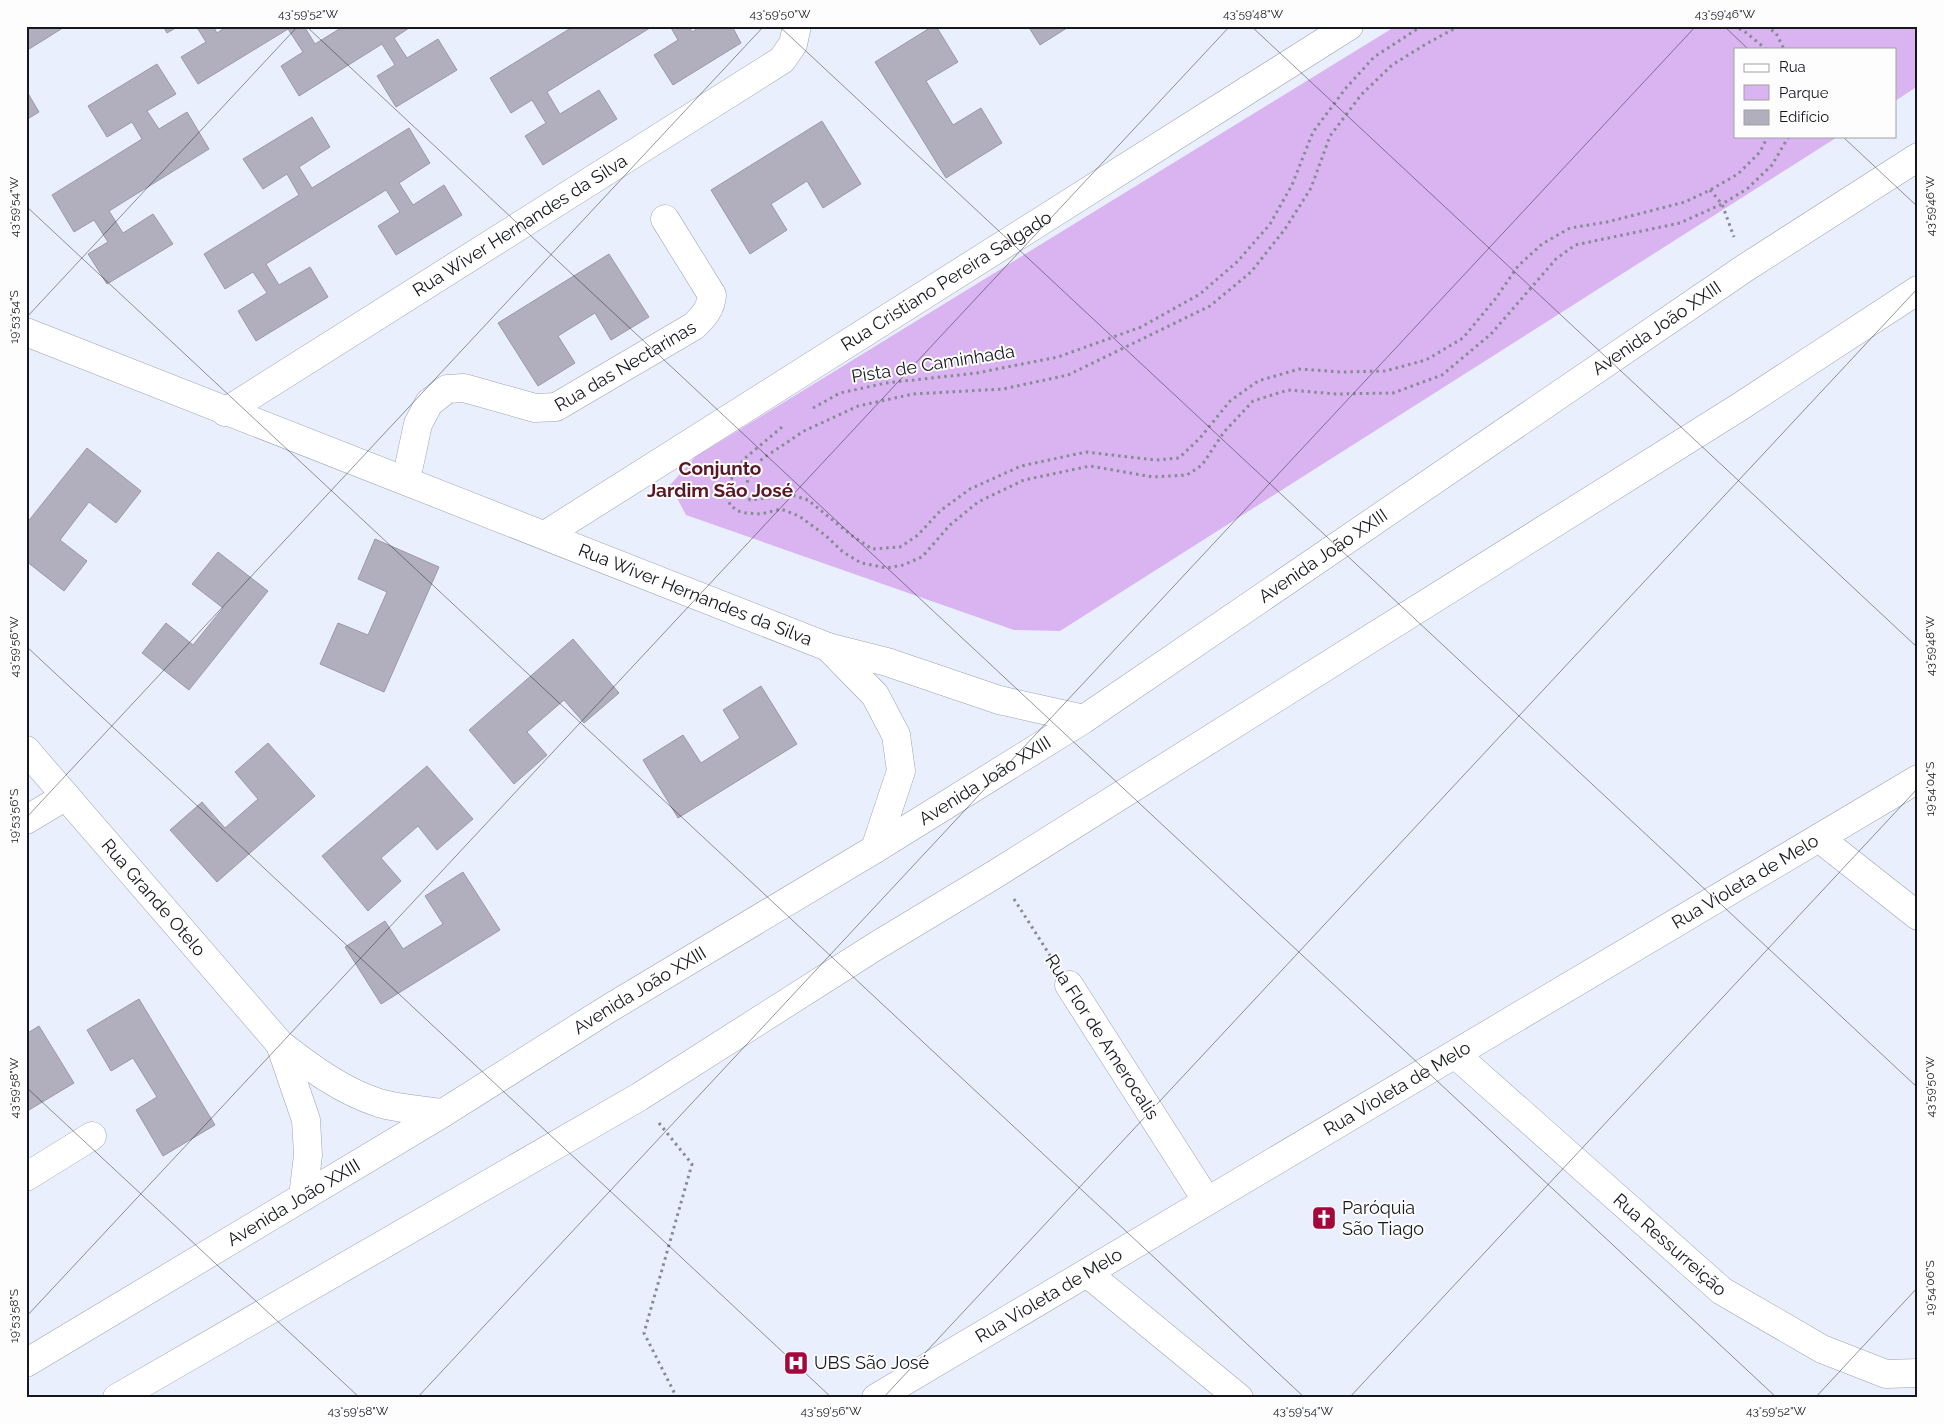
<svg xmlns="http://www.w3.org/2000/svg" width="1944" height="1424" viewBox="0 0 1944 1424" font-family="Raleway,sans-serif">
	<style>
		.green { fill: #d9b4f1 }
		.building { fill: #b1afbd; stroke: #9b99a7 }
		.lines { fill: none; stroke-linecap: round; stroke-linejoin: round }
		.street-casing { stroke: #9ea2b0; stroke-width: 29 }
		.secondary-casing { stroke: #9ea2b0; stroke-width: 29 }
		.path { stroke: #868a94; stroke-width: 3; stroke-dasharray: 2.5 4; stroke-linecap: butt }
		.street { stroke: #fff; stroke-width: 28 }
		.secondary { stroke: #fff; stroke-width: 28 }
		.ticks { fill: none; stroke: #16181d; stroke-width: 1; stroke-opacity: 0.45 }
		.labels { text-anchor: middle; stroke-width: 4; stroke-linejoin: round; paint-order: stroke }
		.street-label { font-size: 18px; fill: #16181d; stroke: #fdfdfd }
		.poi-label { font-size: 18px; fill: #16181d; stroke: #fdfdfd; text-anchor: start }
		.neighbourhood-label { font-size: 19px; font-weight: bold; fill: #5b1625; stroke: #fdfdfd }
		.neatline { fill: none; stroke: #16181d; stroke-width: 2 }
		.ticks-label { font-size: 12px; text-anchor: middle; fill: #16181d }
	</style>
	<rect width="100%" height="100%" fill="#eaeffe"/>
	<path class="green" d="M 1396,26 L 1918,26 L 1918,86 L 1895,101 L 1895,49 L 1735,49 L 1735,136 L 1839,136 L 1060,631 L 1014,630 L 686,515 L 670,485 L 695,457 Z"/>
	<g class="building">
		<path d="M 26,26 L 66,26 L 26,51 Z"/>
		<path d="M 163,26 L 179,26 L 167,33 Z"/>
		<path d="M 196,26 L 213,26 L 217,33 L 227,26 L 304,26 L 315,44 L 344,26 L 412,26 L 394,38 L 407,58 L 438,39 L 457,70 L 396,107 L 377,76 L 395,65 L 382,44 L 299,96 L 281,66 L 303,52 L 288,29 L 198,84 L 181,57 L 206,42 Z"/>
		<path d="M 574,26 L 653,26 L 547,92 L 560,114 L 599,90 L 617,119 L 543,165 L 525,136 L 546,123 L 532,100 L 511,113 L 490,78 Z"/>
		<path d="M 670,26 L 689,26 L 692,32 L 701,26 L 732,26 L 741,43 L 673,85 L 654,55 L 678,40 Z"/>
		<path d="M 933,26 L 936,26 L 958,62 L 926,81 L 953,125 L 981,108 L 1002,143 L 946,178 L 875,62 Z"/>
		<path d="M 1028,26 L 1070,26 L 1040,45 Z"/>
		<path d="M 157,64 L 176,94 L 147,111 L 159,129 L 187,112 L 209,149 L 109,211 L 123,233 L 153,214 L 173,244 L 107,284 L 88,254 L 108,242 L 94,220 L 74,232 L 52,195 L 142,139 L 132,122 L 107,137 L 88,106 Z"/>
		<path d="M 26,90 L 39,112 L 26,120 Z"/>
		<path d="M 312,117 L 330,147 L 299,167 L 312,188 L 409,128 L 430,163 L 399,183 L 413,205 L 444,185 L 462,215 L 396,255 L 378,226 L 400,212 L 386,190 L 266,264 L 279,285 L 310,267 L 328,297 L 256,341 L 238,311 L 267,293 L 253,272 L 225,289 L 204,254 L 299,195 L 287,174 L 263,189 L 243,159 Z"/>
		<path d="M 822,121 L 861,184 L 823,208 L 807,181 L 771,204 L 787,230 L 750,254 L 711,190 Z"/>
		<path d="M 609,254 L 649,317 L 611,340 L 595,313 L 558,336 L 575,363 L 538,386 L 498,323 Z"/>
		<path d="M 87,448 L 141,491 L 116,523 L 89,502 L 60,540 L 87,561 L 64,591 L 26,561 L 26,524 Z"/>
		<path d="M 375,539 L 439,567 L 384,692 L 320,664 L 338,623 L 368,635 L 387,592 L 358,579 Z"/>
		<path d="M 218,552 L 268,591 L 189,690 L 142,653 L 166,623 L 193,645 L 223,608 L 192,584 Z"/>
		<path d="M 573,639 L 619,693 L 584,723 L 564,700 L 527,732 L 547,755 L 514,784 L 469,730 Z"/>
		<path d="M 761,686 L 797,744 L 678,818 L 643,760 L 683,735 L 701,763 L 740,738 L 723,710 Z"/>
		<path d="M 268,743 L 315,796 L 217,882 L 170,830 L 202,802 L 225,828 L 258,799 L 235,772 Z"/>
		<path d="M 427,766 L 473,819 L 437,850 L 418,826 L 381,858 L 401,881 L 368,911 L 322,856 Z"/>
		<path d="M 463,872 L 500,930 L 381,1004 L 345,947 L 385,921 L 403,949 L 443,924 L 425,896 Z"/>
		<path d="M 139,999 L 215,1125 L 163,1156 L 136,1110 L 157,1097 L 133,1058 L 111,1071 L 87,1030 Z"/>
		<path d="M 39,1026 L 74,1083 L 29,1110 L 26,1105 L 26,1034 Z"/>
	</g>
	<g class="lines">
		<defs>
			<g id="street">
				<path id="s1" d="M 26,332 L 828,647 L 887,662 L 999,700 L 1084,719"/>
				<path id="s2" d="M 225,412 L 782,60 L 793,44 L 797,26"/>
				<path id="s3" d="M 406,480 L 418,424 L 429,403 L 447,389 L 464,388 L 535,408 L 556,407 L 694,326 C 704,316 711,309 712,295 L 665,219"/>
				<path id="s4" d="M 545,535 L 1349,26"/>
				<path d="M 828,647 L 875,695 L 896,735 L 901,771 L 875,849"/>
				<path id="s5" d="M 26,750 L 280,1044 C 311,1068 342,1091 379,1103 C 399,1109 423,1110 443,1113"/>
				<path d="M 26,820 L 66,796"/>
				<path d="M 1819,838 L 1918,916"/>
				<path d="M 1069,985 L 1207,1201"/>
				<path d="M 280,1044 L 306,1120 L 308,1155 L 303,1197"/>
				<path id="s6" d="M 1456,1055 L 1722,1291 L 1822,1349 L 1886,1374 L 1918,1373"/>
				<path d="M 26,1177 L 92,1136"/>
				<path d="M 1087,1273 L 1239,1398"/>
				<path id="s7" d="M 876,1398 L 1918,779"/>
			</g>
			<g id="secondary">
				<path id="s8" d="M 26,1363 L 443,1113 L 608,1009 L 875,849 L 1084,719 L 1745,268 L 1918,157"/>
				<path d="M 117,1398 L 639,1097 L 876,946 L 997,873 L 1741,406 L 1918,290"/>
			</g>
		</defs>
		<use href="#street" class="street-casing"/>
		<use href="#secondary" class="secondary-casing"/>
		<g class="path">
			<path d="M 1459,26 L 1426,44 L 1392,65 L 1361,95 L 1330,136 L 1311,188 L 1285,229 L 1251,272 L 1210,306 L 1068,375 L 1003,389 L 913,394 L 858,406 L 804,431 L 762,459 L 748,479 L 745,492 L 750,500 L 792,495 L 808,500 L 851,535 L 872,549 L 900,547 L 918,535 L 940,511 L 970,489 L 1021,466 L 1086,452 L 1156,460 L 1179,458 L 1200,438 L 1230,401 L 1258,381 L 1299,369 L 1341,372 L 1385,371 L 1426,360 L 1463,338 L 1496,298 L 1518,266 L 1542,244 L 1570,228 L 1607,222 L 1685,202 L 1710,190 L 1738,174 L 1760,152 L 1768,136"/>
			<path d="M 1733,26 L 1744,31 L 1766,49"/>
			<path d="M 1766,26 L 1776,33 L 1784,49"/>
			<path d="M 1710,190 L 1722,204 L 1734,237"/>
			<path d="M 813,408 L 840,393 L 886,383 L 977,373 L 1058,357 L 1141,327 L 1200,294 L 1238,261 L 1270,224 L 1292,185 L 1313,132 L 1346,88 L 1374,57 L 1422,26"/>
			<path d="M 782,427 L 744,459 L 733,475 L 727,492 L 730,505 L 738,511 L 746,513 L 761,514 L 781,509 L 799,516 L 825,535 L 843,552 L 861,563 L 887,568 L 903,565 L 922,557 L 950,525 L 978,502 L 1024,480 L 1090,466 L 1153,477 L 1187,475 L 1202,465 L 1224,432 L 1253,401 L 1288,390 L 1337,394 L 1393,393 L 1442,375 L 1491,334 L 1556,259 L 1575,245 L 1680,223 L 1722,204 L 1747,189 L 1772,165 L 1789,136"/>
			<path d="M 1014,899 L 1051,957"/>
			<path d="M 659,1123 L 692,1164 L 644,1333 L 677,1398"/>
		</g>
		<use href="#street" class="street"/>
		<use href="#secondary" class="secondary"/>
	</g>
	<path class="ticks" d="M 306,26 L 1777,1398M 779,26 L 1918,1088M 1251,26 L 1918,648M 1724,26 L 1748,49M 1842,136 L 1918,207M 26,206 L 1305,1398M 26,318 L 298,26M 26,646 L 832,1398M 26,818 L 764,26M 26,1087 L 360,1398M 26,1317 L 1230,26M 417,1398 L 1696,26M 883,1398 L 1918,288M 1349,1398 L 1918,788M 1815,1398 L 1918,1287"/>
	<defs>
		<symbol id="church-square" viewBox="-11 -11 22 22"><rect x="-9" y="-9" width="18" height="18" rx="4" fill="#a3073b" stroke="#fdfdfd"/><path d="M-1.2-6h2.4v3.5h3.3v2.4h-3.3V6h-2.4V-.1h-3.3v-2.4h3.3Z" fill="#fff"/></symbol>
		<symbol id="hospital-square" viewBox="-11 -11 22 22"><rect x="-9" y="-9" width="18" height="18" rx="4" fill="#a3073b" stroke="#fdfdfd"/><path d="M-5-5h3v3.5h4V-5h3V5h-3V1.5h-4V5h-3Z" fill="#fff"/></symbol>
	</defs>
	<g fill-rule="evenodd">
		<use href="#church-square" x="1310" y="1204" width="28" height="28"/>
		<use href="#hospital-square" x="782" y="1349" width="28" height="28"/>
	</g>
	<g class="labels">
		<g class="street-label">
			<text dy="6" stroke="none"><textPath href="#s2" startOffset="349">Rua Wiver Hernandes da Silva</textPath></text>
			<text dy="6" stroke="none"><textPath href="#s4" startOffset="475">Rua Cristiano Pereira Salgado</textPath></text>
			<text dy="6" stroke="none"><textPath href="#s8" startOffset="1932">Avenida João XXIII</textPath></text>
			<text dy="6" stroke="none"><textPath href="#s3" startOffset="296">Rua das Nectarinas</textPath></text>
			<text transform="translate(933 364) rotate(-9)" y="6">Pista de Caminhada</text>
			<text dy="6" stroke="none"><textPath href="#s8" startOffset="1528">Avenida João XXIII</textPath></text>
			<text dy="6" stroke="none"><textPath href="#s1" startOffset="719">Rua Wiver Hernandes da Silva</textPath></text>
			<text dy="6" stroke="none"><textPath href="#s8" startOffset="1122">Avenida João XXIII</textPath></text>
			<text dy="6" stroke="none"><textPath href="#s7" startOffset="1011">Rua Violeta de Melo</textPath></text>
			<text dy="6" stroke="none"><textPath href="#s5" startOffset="195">Rua Grande Otelo</textPath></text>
			<text dy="6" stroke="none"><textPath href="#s8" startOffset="718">Avenida João XXIII</textPath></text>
			<text transform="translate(1102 1037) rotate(57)" y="6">Rua Flor de Amerocalis</text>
			<text dy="6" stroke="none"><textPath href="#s7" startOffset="606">Rua Violeta de Melo</textPath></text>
			<text dy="6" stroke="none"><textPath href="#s8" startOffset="312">Avenida João XXIII</textPath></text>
			<text dy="6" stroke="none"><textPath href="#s6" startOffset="286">Rua Ressurreição</textPath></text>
			<text dy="6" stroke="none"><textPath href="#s7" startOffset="201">Rua Violeta de Melo</textPath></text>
		</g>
		<g class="poi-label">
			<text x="1342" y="1214">Paróquia<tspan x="1342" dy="21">São Tiago</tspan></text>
			<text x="814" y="1369">UBS São José</text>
		</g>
		<g class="neighbourhood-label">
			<text x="720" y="475">Conjunto<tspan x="720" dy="22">Jardim São José</tspan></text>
		</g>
	</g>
	<rect width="1944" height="1424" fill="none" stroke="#fdfdfd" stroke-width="55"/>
	<rect x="1734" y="48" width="162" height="90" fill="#fdfdfd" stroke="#a1a1a3"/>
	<rect x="1744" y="64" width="25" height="8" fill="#ffffff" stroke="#a1a1a3"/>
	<text x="1779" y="72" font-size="15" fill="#16181d">Rua</text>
	<rect x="1744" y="85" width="25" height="15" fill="#d9b4f1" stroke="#a1a1a3"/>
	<text x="1779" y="98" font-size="15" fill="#16181d">Parque</text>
	<rect x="1744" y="110" width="25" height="15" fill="#b1afbd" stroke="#a1a1a3"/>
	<text x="1779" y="122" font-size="15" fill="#16181d">Edifício</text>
	<rect x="28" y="28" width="1888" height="1368" class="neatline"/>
	<g class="ticks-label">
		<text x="308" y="18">43°59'52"W</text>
		<text x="780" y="18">43°59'50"W</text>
		<text x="1253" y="18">43°59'48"W</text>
		<text x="1725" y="18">43°59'46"W</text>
		<text transform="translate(1930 206) rotate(-90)" y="4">43°59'46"W</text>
		<text transform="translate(14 207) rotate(-90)" y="4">43°59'54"W</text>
		<text transform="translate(14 317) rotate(-90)" y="4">19°53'54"S</text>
		<text transform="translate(1930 646) rotate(-90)" y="4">43°59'48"W</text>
		<text transform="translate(14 647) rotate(-90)" y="4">43°59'56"W</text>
		<text transform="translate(1930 789) rotate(-90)" y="4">19°54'04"S</text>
		<text transform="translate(14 816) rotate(-90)" y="4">19°53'56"S</text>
		<text transform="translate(1930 1087) rotate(-90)" y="4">43°59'50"W</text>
		<text transform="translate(14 1088) rotate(-90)" y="4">43°59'58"W</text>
		<text transform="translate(1930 1288) rotate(-90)" y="4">19°54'06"S</text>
		<text transform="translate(14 1316) rotate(-90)" y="4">19°53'58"S</text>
		<text x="358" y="1415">43°59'58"W</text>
		<text x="831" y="1415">43°59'56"W</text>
		<text x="1303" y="1415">43°59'54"W</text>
		<text x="1776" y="1415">43°59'52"W</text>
	</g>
</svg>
